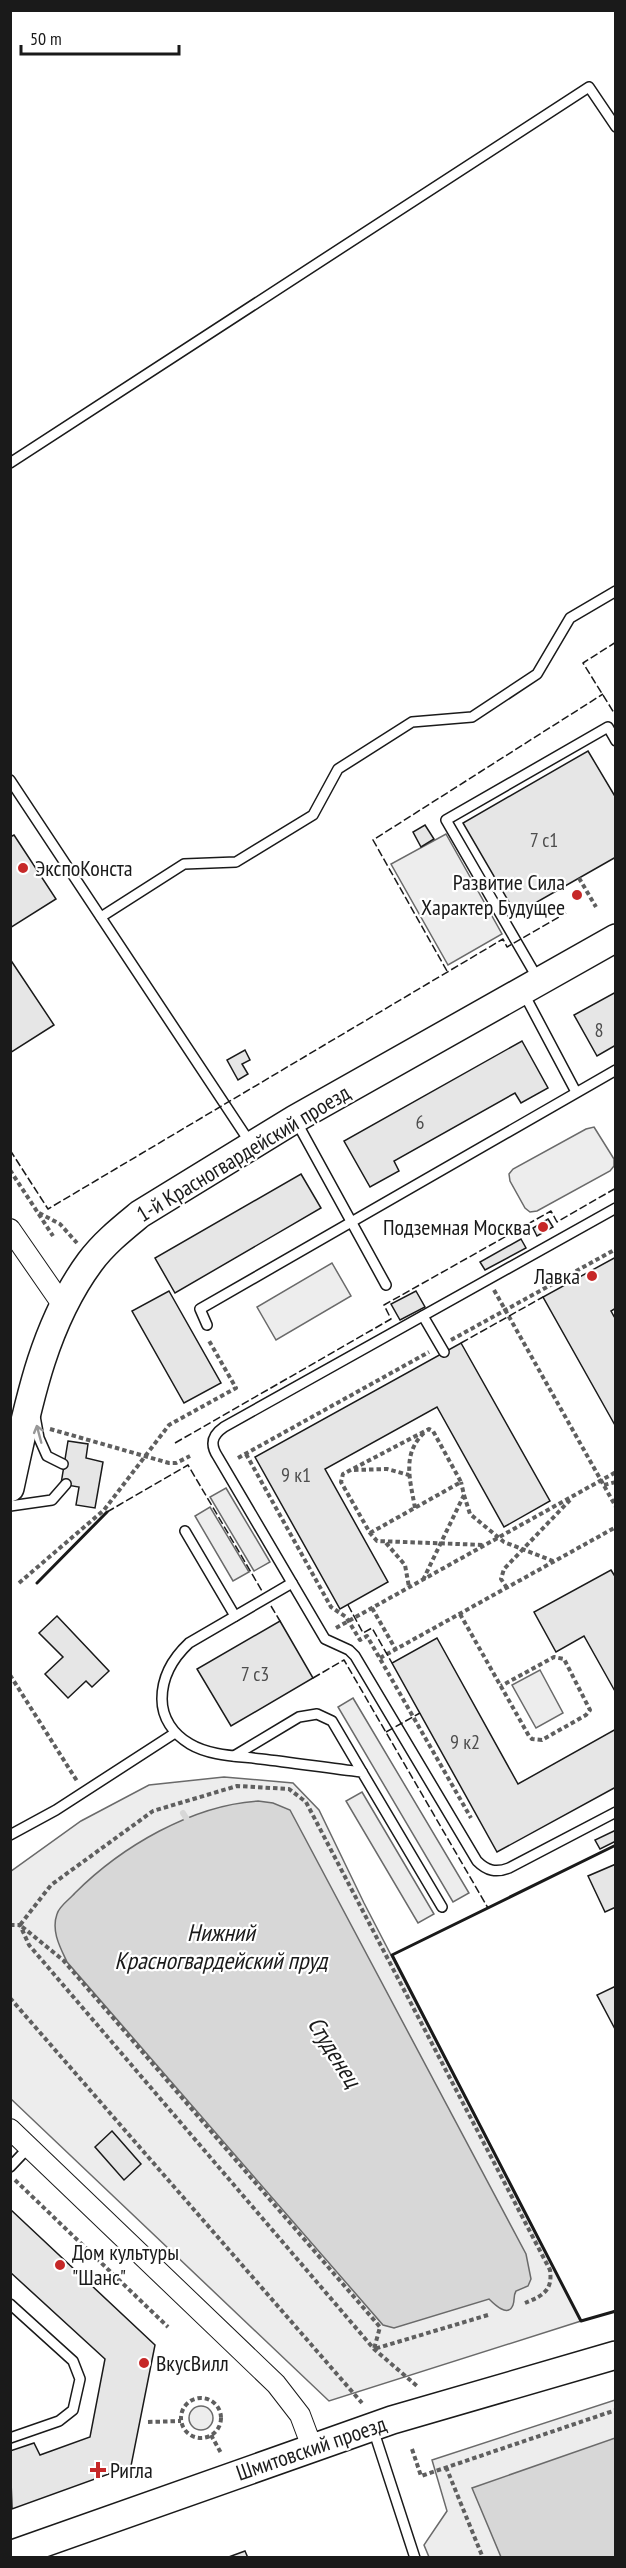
<svg xmlns="http://www.w3.org/2000/svg" width="626" height="2568" viewBox="0 0 626 2568" font-family="'PT Sans Narrow',sans-serif">
	<style>
		.built { fill: #ededed; stroke: #6a6a6a; stroke-width: 1.5 }
		.water { fill: #d7d7d7; stroke: #6a6a6a; stroke-width: 1.5 }
		.lines { fill: none; stroke-linecap: round; stroke-linejoin: round }
		.stream { stroke: #d7d7d7; stroke-width: 6 }
		.building { fill: #e6e6e6; stroke: #1a1a1a; stroke-width: 1.5 }
		.lane-casing { stroke: #1a1a1a; stroke-width: 12 }
		.street-casing { stroke: #1a1a1a; stroke-width: 22 }
		.secondary-casing { stroke: #1a1a1a; stroke-width: 30 }
		.path { stroke: #5f5f5f; stroke-width: 4; stroke-dasharray: 4.5 3; stroke-linecap: butt }
		.lane { stroke: #fff; stroke-width: 9 }
		.street { stroke: #fff; stroke-width: 20 }
		.secondary { stroke: #fff; stroke-width: 27 }
		.fence { stroke: #1a1a1a; stroke-width: 1.5; stroke-dasharray: 8 3; stroke-linecap: butt }
		.wall { stroke: #1a1a1a; stroke-width: 3 }
		.oneway { stroke: #989898 }
		.poi-dot { fill: #c62828; stroke: #fff; stroke-width: 2 }
		.labels { text-anchor: middle; stroke-width: 4.5; stroke-linejoin: round; paint-order: stroke }
		.number-label { font-size: 20px; fill: #4d4d4d }
		.poi-label { font-size: 22px; fill: #1a1a1a; stroke: #fff; text-anchor: start }
		.street-label { font-size: 22px; fill: #1a1a1a; stroke: #fff }
		.water-label { font-size: 24px; font-style: italic; fill: #1a1a1a; stroke: #fff }
	</style>
	<rect width="100%" height="100%" fill="#fff"/>
	<g class="built">
		<path d="M 446,834 L 502,934 L 448,965 L 391,864 Z"/>
		<path d="M 594,1127 L 614,1159 L 614,1166 L 610,1171 L 537,1211 L 530,1212 L 525,1208 L 510,1181 L 509,1174 L 513,1169 L 586,1129 Z"/>
		<path d="M 332,1263 L 351,1296 L 276,1340 L 257,1307 Z"/>
		<path d="M 226,1488 L 270,1562 L 254,1571 L 210,1497 Z"/>
		<path d="M 210,1507 L 249,1572 L 233,1581 L 195,1516 Z"/>
		<path d="M 540,1670 L 563,1713 L 536,1728 L 512,1685 Z"/>
		<path d="M 353,1698 L 469,1893 L 453,1902 L 338,1707 Z"/>
		<path d="M 224,1777 L 293,1783 L 319,1810 L 364,1903 L 581,2321 L 329,2401 L 11,2099 L 10,1872 L 81,1821 L 149,1785 Z"/>
		<path d="M 362,1792 L 434,1914 L 418,1923 L 346,1801 Z"/>
		<path d="M 615,2400 L 615,2557 L 429,2557 L 424,2545 L 447,2511 L 432,2460 Z"/>
		<circle cx="201" cy="2418" r="12"/>
	</g>
	<g class="water">
		<path d="M 258,1801 L 273,1803 L 290,1810 L 526,2254 L 531,2279 L 528,2286 L 516,2291 C 513,2296 515,2300 513,2305 C 508,2318 494,2304 489,2299 L 394,2328 L 383,2325 L 67,1962 C 60,1947 51,1931 57,1914 C 59,1906 70,1899 75,1893 C 121,1847 192,1805 258,1801 Z"/>
		<path d="M 615,2438 L 615,2557 L 501,2557 L 472,2488 Z"/>
	</g>
	<g class="lines">
		<path class="stream" d="M 183,1813 L 191,1826"/>
	</g>
	<g class="building">
		<path d="M 588,751 L 616,798 L 616,857 L 516,914 L 463,823 Z"/>
		<path d="M 425,825 L 434,839 L 421,847 L 413,832 Z"/>
		<path d="M 14,835 L 56,899 L 10,928 L 10,837 Z"/>
		<path d="M 10,959 L 54,1025 L 10,1053 Z"/>
		<path d="M 616,992 L 616,1045 L 597,1056 L 574,1015 Z"/>
		<path d="M 522,1041 L 548,1088 L 521,1103 L 515,1093 L 394,1161 L 399,1171 L 370,1187 L 344,1141 Z"/>
		<path d="M 245,1050 L 250,1060 L 242,1064 L 248,1074 L 238,1080 L 227,1060 Z"/>
		<path d="M 301,1174 L 321,1208 L 175,1293 L 155,1258 Z"/>
		<path d="M 548,1219 L 553,1227 L 537,1236 L 533,1228 Z"/>
		<path d="M 521,1239 L 526,1248 L 485,1270 L 480,1262 Z"/>
		<path d="M 616,1257 L 616,1308 L 611,1311 L 616,1320 L 616,1427 L 543,1297 Z"/>
		<path d="M 169,1291 L 221,1383 L 184,1403 L 132,1311 Z"/>
		<path d="M 416,1291 L 425,1307 L 400,1320 L 391,1304 Z"/>
		<path d="M 461,1343 L 550,1501 L 504,1527 L 437,1407 L 325,1469 L 388,1582 L 340,1609 L 255,1457 Z"/>
		<path d="M 68,1441 L 88,1444 L 86,1458 L 103,1462 L 95,1508 L 76,1505 L 79,1487 L 61,1484 Z"/>
		<path d="M 611,1570 L 616,1578 L 616,1693 L 584,1636 L 556,1652 L 534,1612 Z"/>
		<path d="M 57,1616 L 109,1671 L 92,1687 L 86,1681 L 68,1698 L 45,1674 L 63,1657 L 39,1633 Z"/>
		<path d="M 280,1621 L 313,1678 L 231,1726 L 197,1669 Z"/>
		<path d="M 437,1638 L 518,1784 L 616,1729 L 616,1787 L 497,1852 L 392,1663 Z"/>
		<path d="M 616,1830 L 616,1841 L 600,1849 L 595,1840 Z"/>
		<path d="M 616,1864 L 616,1907 L 605,1912 L 588,1876 Z"/>
		<path d="M 616,1986 L 616,2031 L 597,1995 Z"/>
		<path d="M 112,2131 L 141,2164 L 124,2180 L 95,2147 Z"/>
		<path d="M 10,2209 L 155,2345 L 131,2466 L 12,2509 L 10,2451 L 34,2443 L 40,2455 L 90,2437 L 105,2359 L 10,2272 Z"/>
		<path d="M 245,2551 L 248,2558 L 226,2558 Z"/>
	</g>
	<g class="lines">
		<defs>
			<g id="lane">
				<path d="M 10,463 L 589,87 L 616,127"/>
				<path d="M 10,780 L 251,1144"/>
				<path d="M 101,917 L 184,864 L 236,862 L 313,815 L 338,769 L 412,722 L 472,717 L 537,674 L 570,618 L 616,591"/>
				<path d="M 538,979 L 446,820 L 608,727 L 616,741"/>
				<path d="M 523,992 L 576,1092"/>
				<path d="M 296,1121 L 386,1285"/>
				<path d="M 616,1208 L 224,1427 C 211,1436 210,1445 218,1457 L 325,1639 L 349,1650 L 355,1656 L 477,1861 C 487,1871 496,1873 509,1868 L 616,1812"/>
				<path d="M 423,1316 L 444,1352"/>
				<path d="M 207,1325 L 200,1309 L 616,1070"/>
				<path d="M 35,1416 L 39,1438 L 47,1456 L 63,1464"/>
				<path d="M 10,1506 L 52,1500 L 66,1484"/>
				<path d="M 185,1531 L 235,1616"/>
				<path d="M 292,1583 L 189,1643 C 173,1658 162,1676 162,1699 C 162,1718 173,1734 190,1744 C 210,1756 238,1756 261,1759 C 295,1763 328,1768 362,1772 L 442,1907"/>
				<path d="M 234,1756 L 299,1717 L 317,1714 L 332,1721 L 362,1772"/>
				<path d="M 10,1835 L 56,1810 L 175,1733"/>
				<path d="M 10,2167 L 29,2147"/>
				<path d="M 10,2304 L 73,2361 L 80,2379 L 73,2410 L 59,2421 L 10,2438"/>
				<path d="M 373,2429 L 415,2558"/>
			</g>
			<g id="street">
				<path d="M 10,1229 L 64,1307"/>
				<path d="M 10,2129 L 276,2384 L 300,2415 L 312,2447"/>
			</g>
			<g id="secondary">
				<path d="M 10,1488 C 27,1410 42,1327 90,1262 C 104,1243 123,1228 140,1214 L 295,1119 L 616,938"/>
				<path d="M 10,2555 L 392,2420 L 616,2355"/>
			</g>
		</defs>
		<use href="#lane" class="lane-casing"/>
		<use href="#street" class="street-casing"/>
		<use href="#secondary" class="secondary-casing"/>
		<g class="path">
			<path d="M 579,878 L 596,907"/>
			<path d="M 10,1170 L 53,1236"/>
			<path d="M 39,1213 L 60,1224 L 77,1243"/>
			<path d="M 494,1290 L 616,1507"/>
			<path d="M 451,1340 L 616,1249"/>
			<path d="M 50,1429 L 169,1463 L 176,1463 L 190,1456"/>
			<path d="M 246,1454 L 331,1607 L 346,1617 L 360,1640 L 367,1636 L 471,1818"/>
			<path d="M 238,1458 L 429,1352"/>
			<path d="M 354,1470 L 387,1469 L 409,1475"/>
			<path d="M 604,1485 L 616,1482"/>
			<path d="M 464,1495 L 470,1514 L 504,1542 L 553,1561"/>
			<path d="M 415,1508 C 410,1479 401,1453 426,1431"/>
			<path d="M 370,1533 L 461,1482 L 433,1431 L 429,1429 L 343,1474 L 341,1482 L 370,1533 L 377,1541 L 485,1545"/>
			<path d="M 386,1543 L 405,1565 L 409,1587"/>
			<path d="M 423,1580 L 464,1495 L 461,1482"/>
			<path d="M 19,1583 L 104,1510 L 169,1425 L 236,1388 L 208,1339"/>
			<path d="M 507,1588 L 501,1579 L 504,1569 L 570,1500"/>
			<path d="M 372,1608 L 396,1650"/>
			<path d="M 460,1614 L 529,1736 L 532,1739 L 542,1740 L 586,1715 L 590,1710 L 564,1659 L 554,1657 L 501,1686"/>
			<path d="M 336,1628 L 616,1472"/>
			<path d="M 380,1658 L 616,1527"/>
			<path d="M 10,1675 L 77,1781"/>
			<path d="M 10,1925 L 20,1925 L 29,1945 L 374,2349 L 417,2386"/>
			<path d="M 10,1998 L 362,2403"/>
			<path d="M 15,2180 L 168,2327"/>
			<path d="M 488,2315 L 374,2349 L 380,2327 L 63,1960 L 20,1925 L 51,1885 L 153,1811 L 237,1786 L 289,1789 L 306,1802 L 550,2270 C 553,2291 542,2296 525,2303"/>
			<circle cx="201" cy="2418" r="20"/>
			<path d="M 148,2422 L 181,2421"/>
			<path d="M 211,2435 L 221,2453"/>
			<path d="M 412,2449 L 421,2476 L 616,2410"/>
			<path d="M 446,2467 L 483,2558"/>
		</g>
		<use href="#lane" class="lane"/>
		<use href="#street" class="street"/>
		<use href="#secondary" class="secondary"/>
		<g class="fence">
			<path d="M 616,642 L 583,663 L 616,716"/>
			<path d="M 447,971 L 373,840 L 603,694"/>
			<path d="M 10,1150 L 48,1209 L 503,939 L 507,947 L 566,913"/>
			<path d="M 10,1269 L 10,1272"/>
			<path d="M 461,1343 L 543,1297"/>
			<path d="M 175,1443 L 391,1319 L 384,1305 L 551,1211 L 557,1222 L 616,1188"/>
			<path d="M 107,1512 L 188,1465 L 262,1591"/>
			<path d="M 348,1605 L 363,1633 L 372,1628 L 392,1663"/>
			<path d="M 271,1606 L 280,1621"/>
			<path d="M 313,1678 L 344,1660 L 488,1908"/>
			<path d="M 386,1732 L 420,1713"/>
		</g>
		<g class="wall">
			<path d="M 37,1583 L 107,1512"/>
			<path d="M 616,1845 L 392,1955 L 581,2321 L 616,2311"/>
		</g>
	</g>
	<defs><path id="oneway-shaft" d="M-6 0H5M1.5-3L5.5 0L1.5 3" fill="none" stroke-width="1.6" stroke-linecap="round" stroke-linejoin="round" transform="scale(1.5)"/></defs>
	<use class="oneway" href="#oneway-shaft" transform="translate(39 1434) rotate(-105)"/>
	<g class="poi-dot">
		<circle cx="23" cy="868" r="6"/>
		<circle cx="577" cy="895" r="6"/>
		<circle cx="543" cy="1227" r="6"/>
		<circle cx="592" cy="1276" r="6"/>
		<circle cx="60" cy="2265" r="6"/>
		<circle cx="144" cy="2363" r="6"/>
		<path d="M95 2461h6v6h6v6h-6v6h-6v-6h-6v-6h6z"/>
	</g>
	<g class="labels">
		<g class="number-label">
			<text x="544" y="847">7 с1</text>
			<text x="599" y="1037">8</text>
			<text x="420" y="1129">6</text>
			<text x="296" y="1482">9 к1</text>
			<text x="255" y="1681">7 с3</text>
			<text x="465" y="1749">9 к2</text>
		</g>
		<g class="poi-label">
			<text x="35" y="876">ЭкспоКонста</text>
			<text x="565" y="890" text-anchor="end">Развитие Сила<tspan x="565" dy="25">Характер Будущее</tspan></text>
			<text x="531" y="1235" text-anchor="end">Подземная Москва</text>
			<text x="580" y="1284" text-anchor="end">Лавка</text>
			<text x="72" y="2260">Дом культуры<tspan x="72" dy="25">"Шанс"</tspan></text>
			<text x="156" y="2371">ВкусВилл</text>
			<text x="110" y="2478">Ригла</text>
		</g>
		<g class="street-label">
			<text transform="translate(243 1153) rotate(-31)" y="8">1-й Красногвардейский проезд</text>
			<text transform="translate(311 2448) rotate(-19)" y="8">Шмитовский проезд</text>
		</g>
		<g class="water-label">
			<text x="221" y="1941">Нижний<tspan x="221" dy="28">Красногвардейский пруд</tspan></text>
			<text transform="translate(334 2052) rotate(58)" y="8">Студенец</text>
		</g>
	</g>
	<rect width="626" height="2568" fill="none" stroke="#1a1a1a" stroke-width="24"/>
	<path d="M21 45v9h158v-9" fill="none" stroke="#1a1a1a" stroke-width="3"/>
	<text x="30" y="45" font-size="18" fill="#1a1a1a" stroke="#ffffff" stroke-width="4.5" paint-order="stroke">50 m</text>
</svg>
